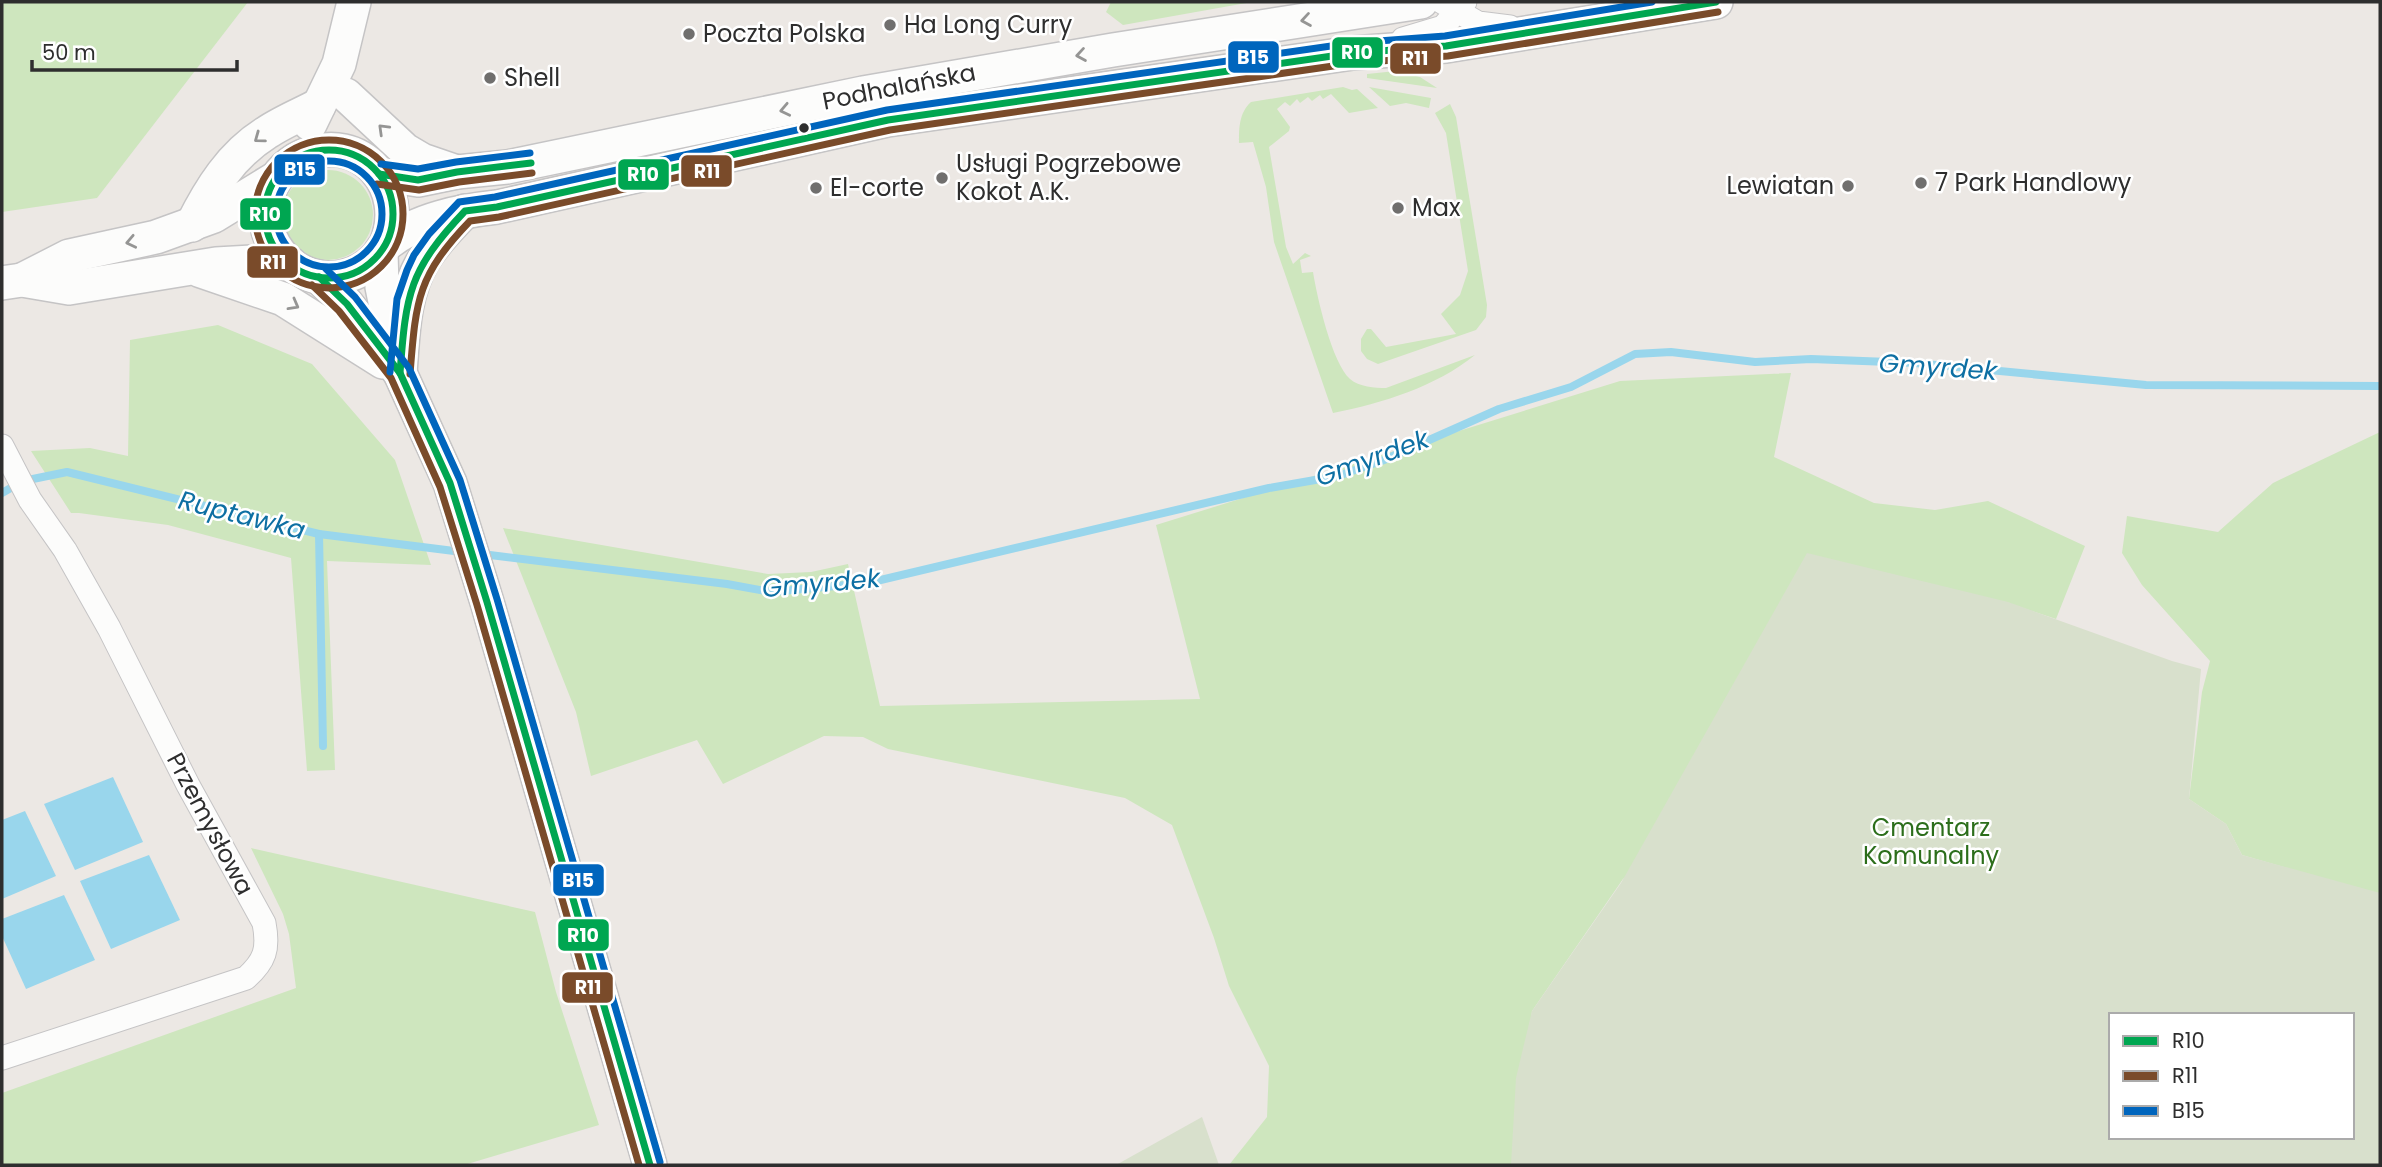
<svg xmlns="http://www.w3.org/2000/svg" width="2382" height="1167" viewBox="0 0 2382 1167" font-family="Poppins,sans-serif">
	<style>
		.green { fill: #cee6be }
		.cemetery { fill: #d8e0cc; fill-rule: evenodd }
		.water { fill: #99d6ec }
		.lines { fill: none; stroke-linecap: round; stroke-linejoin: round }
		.stream { stroke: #99d6ec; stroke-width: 8 }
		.street-casing { stroke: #c5c4c5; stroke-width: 25 }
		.secondary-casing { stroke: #c5c4c5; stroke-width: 36 }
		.street { stroke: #fcfcfb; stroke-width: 23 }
		.secondary { stroke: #fcfcfb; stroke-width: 33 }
		.bus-1-casing { stroke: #fff; stroke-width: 12 }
		.bus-2-casing { stroke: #fff; stroke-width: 12 }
		.bus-3-casing { stroke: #fff; stroke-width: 12 }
		.bus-1 { stroke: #00a651; stroke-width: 7 }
		.bus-2 { stroke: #7a4b2a; stroke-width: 7 }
		.bus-3 { stroke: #0065bd; stroke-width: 7 }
		.oneway { stroke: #959594 }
		.poi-dot { fill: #706f6e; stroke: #fff; stroke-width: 2.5 }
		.bus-dot { fill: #2e2e2e; stroke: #fff; stroke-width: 2.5 }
		.labels { text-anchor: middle; stroke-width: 5; stroke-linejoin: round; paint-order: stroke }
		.poi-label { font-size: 24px; fill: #2e2e2e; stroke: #fff; text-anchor: start }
		.street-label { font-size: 24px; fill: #2e2e2e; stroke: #fff }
		.park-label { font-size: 24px; fill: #2c6e1b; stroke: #fff }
		.water-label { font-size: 26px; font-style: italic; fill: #0d6fa3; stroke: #fff }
		.line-badge { stroke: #fff; stroke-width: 2.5 }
		.badge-label { font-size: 19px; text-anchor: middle; font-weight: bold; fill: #fff }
	</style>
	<rect width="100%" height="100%" fill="#ece8e4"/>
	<g class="green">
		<path d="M 2,2 L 248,2 L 97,198 L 2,212 Z"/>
		<path d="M 1111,2 L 1252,2 L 1123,25 L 1106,12 Z"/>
		<path d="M 1396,71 L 1420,77 L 1437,88 L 1367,78 L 1367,74 Z"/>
		<path d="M 1343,87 L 1352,90 L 1357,89 L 1378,108 L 1349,113 L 1331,94 L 1323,99 L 1320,95 L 1312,101 L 1308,97 L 1300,103 L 1297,99 L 1290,106 L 1285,102 L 1277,109 L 1290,127 L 1289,131 L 1269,147 L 1286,247 L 1293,264 L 1305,253 L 1311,256 L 1300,260 L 1302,273 L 1313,272 C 1317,297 1332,363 1350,379 C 1359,387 1375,388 1386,388 L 1475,355 C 1435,387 1383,403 1333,413 L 1274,242 L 1266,187 L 1253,142 L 1239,143 C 1239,128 1239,113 1251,102 Z"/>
		<path d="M 1369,87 L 1431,98 L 1429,108 L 1406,103 L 1390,106 Z"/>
		<path d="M 1450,104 L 1456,117 L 1487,305 L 1486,317 L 1476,330 L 1378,364 L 1367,359 L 1361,351 L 1361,339 L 1367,329 L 1371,329 L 1386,347 L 1456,334 L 1441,314 L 1460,295 L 1468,271 L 1446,133 L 1435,113 Z"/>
		<circle cx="328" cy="215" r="45"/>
		<path d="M 218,325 L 312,364 L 395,460 L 431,565 L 327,561 L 335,770 L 307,771 L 291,558 L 168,525 L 79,513 L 71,513 L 31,451 L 90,448 L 128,456 L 130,340 Z"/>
		<path d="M 1791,373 L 1774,457 L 1874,503 L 1935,510 L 1988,501 L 2085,546 L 2056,619 L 2002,601 L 1623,879 L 1532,1011 L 1512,1165 L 1229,1165 L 1267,1117 L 1269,1066 L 1229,986 L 1214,938 L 1172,825 L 1125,798 L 888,749 L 863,737 L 824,736 L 723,784 L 697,740 L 591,776 L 576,712 L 503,528 L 768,574 L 811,572 L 848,564 L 880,706 L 1200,699 L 1156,525 L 1620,381 Z"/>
		<path d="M 2380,432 L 2380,895 L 2242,855 L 2226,824 L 2189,799 L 2202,692 L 2210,661 L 2142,585 L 2122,553 L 2127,516 L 2218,532 L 2273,483 Z"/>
		<path d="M 251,848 L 535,912 L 556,992 L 599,1125 L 464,1165 L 2,1165 L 2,1093 L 296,988 L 289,934 L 283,914 Z"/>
	</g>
	<g class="cemetery">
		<path d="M 1807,553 L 2008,602 L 2172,661 L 2201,669 L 2189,799 L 2226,824 L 2242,855 L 2380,893 L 2380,1165 L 1511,1165 L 1516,1078 L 1532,1011 L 1621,883 ZM 2111,1015 L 2352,1015 L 2352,1137 L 2111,1137 Z"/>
		<path d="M 1202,1117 L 1219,1165 L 1116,1165 Z"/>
	</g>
	<g class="water">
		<path d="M 113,777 L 143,842 L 75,870 L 44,804 Z"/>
		<path d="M 25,811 L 56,876 L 2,899 L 2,820 Z"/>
		<path d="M 149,855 L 180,920 L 111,949 L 80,881 Z"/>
		<path d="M 64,895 L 95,960 L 26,989 L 2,936 L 2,919 Z"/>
	</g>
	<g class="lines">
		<g class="stream">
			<path d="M 2,493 L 23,481 L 67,472 L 319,534 L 462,552"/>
			<path d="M 319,534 L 323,746"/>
			<path d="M 482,554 L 727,584 L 771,592 L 868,583 L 1269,488 L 1338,476 L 1384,460 L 1499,409 L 1571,387 L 1635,354 L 1671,352 L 1755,362 L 1811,359 L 1915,363 L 2146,385 L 2380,386"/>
		</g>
		<defs>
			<g id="street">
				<path d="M 1442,2 L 1478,23 L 1510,27"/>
				<path d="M 1403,39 L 1443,27 L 1465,2"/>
				<path d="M 2,446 L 30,500 L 65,550 L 109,628 L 188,785 L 264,923 C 269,949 265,961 246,978 L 2,1058"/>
			</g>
			<g id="secondary">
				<path d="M 346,95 L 405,150 L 422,160 L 457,172"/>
				<path d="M 310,124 L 339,64 L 354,2"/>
				<path d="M 379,174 L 418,180 L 457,172 L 507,167 L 863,93 L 1113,50 L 1421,2"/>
				<path d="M 192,225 C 210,189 231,155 266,133 C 282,122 302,114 319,105"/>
				<path d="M 386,244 C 409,188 361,130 303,156 C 285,164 272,180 267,199 C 257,243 297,286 342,277 C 356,274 369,266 378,256 C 381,252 384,246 388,243 C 417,219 460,211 497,207 L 888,120 L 1353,53 L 1446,46 L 1716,2"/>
				<path d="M 381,252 L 382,287 L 394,346"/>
				<path d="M 201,271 L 283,299 L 383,362"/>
				<path d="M 319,277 L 347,304 L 400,373 L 450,483 L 487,602 L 650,1165"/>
				<path d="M 22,280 L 69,256 L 156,237 L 214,216 L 276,178"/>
				<path d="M 2,283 L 22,280 L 69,288 L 216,264 L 252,262 L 291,264"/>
				<path d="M 400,373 C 403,336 403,294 423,261 C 434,242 450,227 465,211"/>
			</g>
		</defs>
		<use href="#street" class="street-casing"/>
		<use href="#secondary" class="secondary-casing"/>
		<use href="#street" class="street"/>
		<use href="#secondary" class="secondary"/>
		<defs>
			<g id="bus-1">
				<circle cx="329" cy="214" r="64"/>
				<path d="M 379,174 L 418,180 L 457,172 L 531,163"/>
				<path d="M 319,277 L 347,304 L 400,373 L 450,483 L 487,602 L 650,1165"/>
				<path d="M 400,373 C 406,293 409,270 465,211 L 497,207 L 888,120 L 1353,53 L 1446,46 L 1716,2"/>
			</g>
			<g id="bus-2">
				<circle cx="329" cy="214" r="74"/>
				<path d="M 377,184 L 419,190 L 459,182 L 532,173"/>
				<path d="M 312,285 L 339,311 L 391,378 L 440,487 L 477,605 L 639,1165"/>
				<path d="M 410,374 C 416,300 417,276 470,221 L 499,217 L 890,130 L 1354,63 L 1448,56 L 1718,12"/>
			</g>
			<g id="bus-3">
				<circle cx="329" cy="214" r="53"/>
				<path d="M 381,164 L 418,169 L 456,162 L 530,153"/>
				<path d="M 326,269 L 355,297 L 409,368 L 460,480 L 497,599 L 660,1162"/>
				<path d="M 390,372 L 397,299 L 407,270 L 414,255 L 429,234 L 459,202 L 495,197 L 887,110 L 1352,43 L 1445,36 L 1652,2"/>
			</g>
		</defs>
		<use href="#bus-1" class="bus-1-casing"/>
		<use href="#bus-2" class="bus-2-casing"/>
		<use href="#bus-3" class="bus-3-casing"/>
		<use href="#bus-1" class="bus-1"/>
		<use href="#bus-2" class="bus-2"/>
		<use href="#bus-3" class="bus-3"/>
	</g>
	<defs><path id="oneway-chevron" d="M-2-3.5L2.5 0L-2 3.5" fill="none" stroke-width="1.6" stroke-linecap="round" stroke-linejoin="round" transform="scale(1.75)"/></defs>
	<g class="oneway">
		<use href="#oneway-chevron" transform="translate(1306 20) rotate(171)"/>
		<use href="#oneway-chevron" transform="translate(1081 55) rotate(171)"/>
		<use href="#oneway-chevron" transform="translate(785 110) rotate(168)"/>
		<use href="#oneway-chevron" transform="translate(383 129) rotate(-136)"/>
		<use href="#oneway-chevron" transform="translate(259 138) rotate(144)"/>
		<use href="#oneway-chevron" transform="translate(131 242) rotate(168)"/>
		<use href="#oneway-chevron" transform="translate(294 305) rotate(29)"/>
	</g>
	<g class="poi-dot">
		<circle cx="890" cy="25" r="7"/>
		<circle cx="689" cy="34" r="7"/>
		<circle cx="490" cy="78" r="7"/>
		<circle cx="942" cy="178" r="7"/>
		<circle cx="1921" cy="183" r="7"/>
		<circle cx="1848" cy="186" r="7"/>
		<circle cx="816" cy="188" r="7"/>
		<circle cx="1398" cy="208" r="7"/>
	</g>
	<circle class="bus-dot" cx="804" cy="128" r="6"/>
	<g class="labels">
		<g class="poi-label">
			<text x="904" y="33">Ha Long Curry</text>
			<text x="703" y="42">Poczta Polska</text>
			<text x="504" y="86">Shell</text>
			<text x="956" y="172">Usługi Pogrzebowe<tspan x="956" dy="28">Kokot A.K.</tspan></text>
			<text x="1935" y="191">7 Park Handlowy</text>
			<text x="1834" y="194" text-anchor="end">Lewiatan</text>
			<text x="830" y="196">El-corte</text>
			<text x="1412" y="216">Max</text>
		</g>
		<g class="street-label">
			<text transform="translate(899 87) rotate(-11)" y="8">Podhalańska</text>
			<text transform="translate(210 824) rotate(62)" y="8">Przemysłowa</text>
		</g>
		<g class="park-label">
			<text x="1931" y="836">Cmentarz<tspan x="1931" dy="28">Komunalny</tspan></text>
		</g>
		<g class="water-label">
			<text transform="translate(1938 367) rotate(4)" y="9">Gmyrdek</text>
			<text transform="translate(1372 458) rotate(-20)" y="9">Gmyrdek</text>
			<text transform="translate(242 515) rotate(14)" y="9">Ruptawka</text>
			<text transform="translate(821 583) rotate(-5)" y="9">Gmyrdek</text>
		</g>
	</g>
	<g class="line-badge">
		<rect x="1331" y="36" width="53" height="33" rx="7" fill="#00a651"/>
		<rect x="1227" y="40" width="53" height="34" rx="7" fill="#0065bd"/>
		<rect x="1389" y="42" width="53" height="33" rx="7" fill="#7a4b2a"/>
		<rect x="273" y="153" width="53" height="33" rx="7" fill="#0065bd"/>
		<rect x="680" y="154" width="53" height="34" rx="7" fill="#7a4b2a"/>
		<rect x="617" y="158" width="53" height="33" rx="7" fill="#00a651"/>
		<rect x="239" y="197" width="53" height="34" rx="7" fill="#00a651"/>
		<rect x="246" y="245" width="53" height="34" rx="7" fill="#7a4b2a"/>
		<rect x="552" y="863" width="53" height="34" rx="7" fill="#0065bd"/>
		<rect x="557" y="918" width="53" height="34" rx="7" fill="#00a651"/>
		<rect x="561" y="971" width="53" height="33" rx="7" fill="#7a4b2a"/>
	</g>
	<g class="badge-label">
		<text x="1357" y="59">R10</text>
		<text x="1253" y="64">B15</text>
		<text x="1415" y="65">R11</text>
		<text x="300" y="176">B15</text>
		<text x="707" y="178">R11</text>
		<text x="643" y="181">R10</text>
		<text x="265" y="221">R10</text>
		<text x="273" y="269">R11</text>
		<text x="578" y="887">B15</text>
		<text x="583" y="942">R10</text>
		<text x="588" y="994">R11</text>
	</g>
	<rect width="2382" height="1167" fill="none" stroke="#2e2e2e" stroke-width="7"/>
	<rect x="2109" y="1013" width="245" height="126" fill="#ffffff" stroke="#ababab" stroke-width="2"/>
	<rect x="2123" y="1036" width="35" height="10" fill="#00a651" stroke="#ababab" stroke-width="2"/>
	<text x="2172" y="1048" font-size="21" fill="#2e2e2e">R10</text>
	<rect x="2123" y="1071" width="35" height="10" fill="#7a4b2a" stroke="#ababab" stroke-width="2"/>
	<text x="2172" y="1083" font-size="21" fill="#2e2e2e">R11</text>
	<rect x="2123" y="1106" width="35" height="10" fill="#0065bd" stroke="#ababab" stroke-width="2"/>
	<text x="2172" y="1118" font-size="21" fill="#2e2e2e">B15</text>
	<path d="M32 60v10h205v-10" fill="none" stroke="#2e2e2e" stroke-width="3.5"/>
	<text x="42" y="60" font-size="21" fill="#2e2e2e" stroke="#ffffff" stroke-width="5" paint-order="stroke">50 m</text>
</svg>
